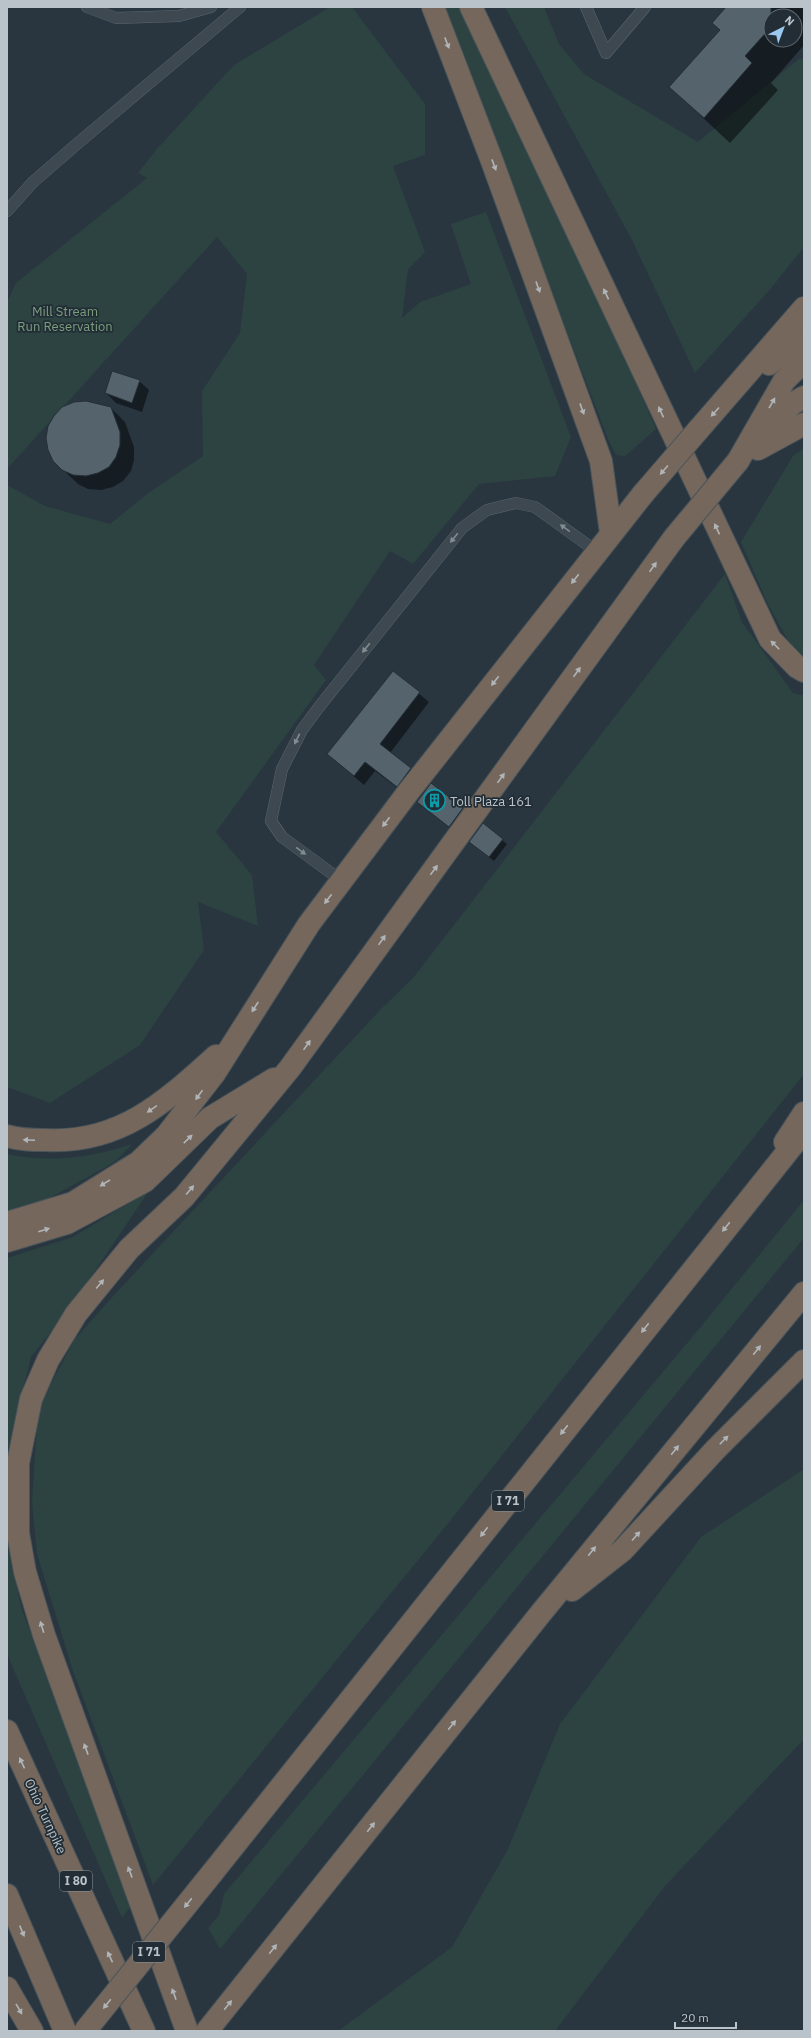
<svg xmlns="http://www.w3.org/2000/svg" width="811" height="2038" viewBox="0 0 811 2038" font-family="'IBM Plex Sans',sans-serif">
	<style>
		.green { fill: #2c4341 }
		.shadow { fill: #0007; fill-rule: evenodd }
		.building { fill: #55636c; stroke: #242f37 }
		.lines { fill: none; stroke-linecap: round; stroke-linejoin: round }
		.service-casing { stroke: #5b666d; stroke-width: 12 }
		.motorway-casing { stroke: #48535a; stroke-width: 24 }
		.service { stroke: #3d4850; stroke-width: 11 }
		.motorway { stroke: #75675b; stroke-width: 22 }
		.motorway-bridge-casing { stroke: #48535a; stroke-width: 24; stroke-linecap: butt }
		.motorway-bridge { stroke: #75675b; stroke-width: 22 }
		.oneway { fill: #b0b5b9 }
		.oneway2 { fill: #828c93 }
		.labels { text-anchor: middle; stroke-width: 3.5; stroke-linejoin: round; paint-order: stroke }
		.shield { fill: #222d35; stroke: #8c969d; stroke-width: 1 }
		.shield-label { font-size: 12px; font-weight: bold; fill: #bac3ca }
		.park-label { font-size: 13px; fill: #7b9e7e; stroke: #222d35 }
		.poi-label { font-size: 13px; fill: #bac3ca; stroke: #222d35; text-anchor: start }
		.street-label { font-size: 13px; fill: #bac3ca; stroke: #222d35 }
	</style>
	<rect width="100%" height="100%" fill="#293640"/>
	<g class="green">
		<path d="M 330,7 L 352,7 L 425,104 L 425,155 L 393,166 L 425,252 L 408,269 L 402,318 L 420,302 L 471,284 L 451,224 L 486,212 L 571,437 L 555,476 L 479,484 L 413,564 L 390,551 L 314,665 L 326,680 L 216,832 L 252,875 L 258,926 L 198,902 L 204,950 L 140,1045 L 50,1103 L 7,1087 L 7,485 L 45,506 L 110,524 L 147,494 L 203,456 L 202,391 L 240,333 L 247,274 L 217,237 L 7,469 L 7,302 L 16,283 L 147,178 L 138,173 L 156,150 L 234,65 Z"/>
		<path d="M 442,7 L 460,7 L 611,326 L 656,429 L 625,456 L 616,455 L 608,439 Z"/>
		<path d="M 505,7 L 544,7 L 559,44 L 584,74 L 698,142 L 800,58 L 804,61 L 804,247 L 772,287 L 695,373 L 632,240 Z"/>
		<path d="M 804,448 L 804,657 L 788,641 L 767,602 L 741,542 L 793,456 Z"/>
		<path d="M 725,574 L 742,622 L 793,693 L 804,696 L 804,1074 L 454,1516 L 153,1885 L 73,1671 L 37,1554 L 32,1502 L 38,1408 L 75,1339 L 115,1294 L 381,1009 L 413,978 Z"/>
		<path d="M 132,1144 L 117,1160 L 106,1167 L 42,1202 L 7,1212 L 7,1154 C 50,1163 90,1158 132,1144 Z"/>
		<path d="M 149,1191 L 71,1306 L 31,1357 L 7,1454 L 7,1258 L 73,1237 Z"/>
		<path d="M 804,1200 L 804,1238 L 220,1949 L 208,1928 L 219,1915 L 224,1894 L 699,1329 Z"/>
		<path d="M 804,1469 L 804,1739 L 665,1886 L 555,2031 L 338,2031 L 452,1947 L 508,1849 L 560,1724 L 701,1537 Z"/>
		<path d="M 7,1533 L 21,1607 L 131,1906 L 122,1918 L 7,1654 Z"/>
	</g>
	<g class="shadow">
		<path d="M 728,7 L 804,7 L 804,45 L 771,83 L 778,90 L 730,143 L 670,87 L 721,30 ZM 771,16 L 795,16 L 795,40 L 771,40 Z"/>
		<path d="M 139,381 L 149,390 L 142,412 L 116,403 L 106,393 Z"/>
		<path d="M 111,408 L 125,422 L 134,447 L 134,460 L 131,471 L 123,481 L 113,487 L 101,490 L 88,489 L 78,484 L 54,461 Z"/>
		<path d="M 393,672 L 429,702 L 390,753 L 420,778 L 407,795 L 375,771 L 364,785 L 328,754 Z"/>
		<path d="M 422,806 L 462,809 L 467,813 L 454,831 Z"/>
		<path d="M 483,825 L 507,844 L 494,861 L 470,842 Z"/>
	</g>
	<g class="building">
		<path d="M 726,7 L 771,7 L 771,27 L 745,56 L 752,63 L 704,118 L 669,87 L 720,30 L 712,23 Z"/>
		<path d="M 112,371 L 140,380 L 132,403 L 105,393 Z"/>
		<path d="M 86,401 L 111,407 L 120,432 L 120,445 L 116,457 L 109,467 L 98,473 L 86,476 L 73,475 L 62,470 L 53,461 L 48,450 L 46,438 L 48,426 L 54,416 L 62,407 L 74,402 Z"/>
		<path d="M 393,671 L 420,692 L 380,744 L 411,768 L 397,787 L 365,762 L 354,776 L 327,754 Z"/>
		<path d="M 431,783 L 463,808 L 449,827 L 417,802 Z"/>
		<path d="M 483,823 L 503,839 L 489,857 L 469,842 Z"/>
	</g>
	<g class="lines">
		<defs>
			<g id="service">
				<path d="M 87,7 L 116,18 L 179,16 L 211,7"/>
				<path d="M 586,7 L 606,53 L 645,7"/>
				<path d="M 7,211 L 33,182 L 78,143 L 240,7"/>
				<path d="M 342,881 L 282,837 L 271,821 L 282,769 L 302,730 L 319,707 L 462,528 L 487,510 L 516,503 L 535,507 L 596,551"/>
			</g>
			<g id="motorway">
				<path d="M 433,7 L 492,161 L 601,461 L 611,533"/>
				<path d="M 471,7 L 770,639 L 797,667 L 804,671"/>
				<path d="M 769,364 L 804,337"/>
				<path d="M 699,429 L 804,308"/>
				<path d="M 762,435 L 792,404 L 804,397"/>
				<path d="M 758,449 L 804,424"/>
				<path d="M 738,461 L 784,381 L 804,361"/>
				<path d="M 7,1136 C 20,1140 33,1140 46,1140 C 120,1144 165,1102 216,1056"/>
				<path d="M 785,1142 L 804,1113"/>
				<path d="M 7,1223 L 73,1203 L 139,1162 L 166,1136 L 214,1074 L 309,924 L 409,791 L 643,494"/>
				<path d="M 7,1241 L 67,1223 L 145,1181 L 210,1118 L 274,1079"/>
				<path d="M 572,1590 L 623,1550 L 715,1450 L 804,1361"/>
				<path d="M 7,1731 L 144,2031"/>
				<path d="M 213,1872 L 804,1131"/>
				<path d="M 7,1895 L 65,2031"/>
				<path d="M 7,1988 L 32,2031"/>
				<path d="M 187,2031 L 44,1635 L 25,1572 L 18,1533 L 18,1463 L 31,1399 L 48,1360 L 76,1314 L 129,1249 L 184,1197 L 290,1068 L 674,538"/>
				<path d="M 207,2031 L 541,1613 L 804,1293"/>
			</g>
		</defs>
		<use href="#service" class="service-casing"/>
		<use href="#motorway" class="motorway-casing"/>
		<use href="#service" class="service"/>
		<use href="#motorway" class="motorway"/>
		<defs>
			<g id="motorway-bridge">
				<path d="M 643,494 L 699,429"/>
				<path d="M 674,538 L 738,461"/>
				<path d="M 85,2031 L 213,1872"/>
			</g>
		</defs>
		<use href="#motorway-bridge" class="motorway-bridge-casing"/>
		<use href="#motorway-bridge" class="motorway-bridge"/>
	</g>
	<defs><path id="oneway-solid" d="M-6-.8H1V-3.2L6.5 0L1 3.2V.8H-6Z"/></defs>
	<g class="oneway">
		<use href="#oneway-solid" transform="translate(447 43) rotate(69)"/>
		<use href="#oneway-solid" transform="translate(494 165) rotate(70)"/>
		<use href="#oneway-solid" transform="translate(538 287) rotate(70)"/>
		<use href="#oneway-solid" transform="translate(606 294) rotate(-115)"/>
		<use href="#oneway-solid" transform="translate(772 403) rotate(-60)"/>
		<use href="#oneway-solid" transform="translate(582 409) rotate(70)"/>
		<use href="#oneway-solid" transform="translate(661 412) rotate(-115)"/>
		<use href="#oneway-solid" transform="translate(715 412) rotate(132)"/>
		<use href="#oneway-solid" transform="translate(664 470) rotate(131)"/>
		<use href="#oneway-solid" transform="translate(717 529) rotate(-115)"/>
		<use href="#oneway-solid" transform="translate(653 567) rotate(-54)"/>
		<use href="#oneway-solid" transform="translate(575 579) rotate(128)"/>
		<use href="#oneway-solid" transform="translate(775 645) rotate(-135)"/>
		<use href="#oneway-solid" transform="translate(577 672) rotate(-54)"/>
		<use href="#oneway-solid" transform="translate(495 681) rotate(128)"/>
		<use href="#oneway-solid" transform="translate(501 778) rotate(-54)"/>
		<use href="#oneway-solid" transform="translate(386 822) rotate(127)"/>
		<use href="#oneway-solid" transform="translate(434 870) rotate(-53)"/>
		<use href="#oneway-solid" transform="translate(328 899) rotate(127)"/>
		<use href="#oneway-solid" transform="translate(382 940) rotate(-55)"/>
		<use href="#oneway-solid" transform="translate(255 1007) rotate(123)"/>
		<use href="#oneway-solid" transform="translate(307 1045) rotate(-55)"/>
		<use href="#oneway-solid" transform="translate(199 1095) rotate(126)"/>
		<use href="#oneway-solid" transform="translate(152 1109) rotate(146)"/>
		<use href="#oneway-solid" transform="translate(188 1139) rotate(-44)"/>
		<use href="#oneway-solid" transform="translate(29 1140) rotate(-177)"/>
		<use href="#oneway-solid" transform="translate(105 1183) rotate(148)"/>
		<use href="#oneway-solid" transform="translate(190 1190) rotate(-50)"/>
		<use href="#oneway-solid" transform="translate(726 1227) rotate(128)"/>
		<use href="#oneway-solid" transform="translate(44 1230) rotate(-17)"/>
		<use href="#oneway-solid" transform="translate(100 1284) rotate(-50)"/>
		<use href="#oneway-solid" transform="translate(645 1328) rotate(128)"/>
		<use href="#oneway-solid" transform="translate(757 1350) rotate(-51)"/>
		<use href="#oneway-solid" transform="translate(564 1430) rotate(128)"/>
		<use href="#oneway-solid" transform="translate(724 1440) rotate(-45)"/>
		<use href="#oneway-solid" transform="translate(675 1450) rotate(-51)"/>
		<use href="#oneway-solid" transform="translate(484 1532) rotate(128)"/>
		<use href="#oneway-solid" transform="translate(636 1536) rotate(-48)"/>
		<use href="#oneway-solid" transform="translate(592 1551) rotate(-51)"/>
		<use href="#oneway-solid" transform="translate(42 1627) rotate(-107)"/>
		<use href="#oneway-solid" transform="translate(452 1725) rotate(-51)"/>
		<use href="#oneway-solid" transform="translate(86 1749) rotate(-110)"/>
		<use href="#oneway-solid" transform="translate(22 1763) rotate(-115)"/>
		<use href="#oneway-solid" transform="translate(371 1827) rotate(-51)"/>
		<use href="#oneway-solid" transform="translate(130 1872) rotate(-110)"/>
		<use href="#oneway-solid" transform="translate(188 1903) rotate(129)"/>
		<use href="#oneway-solid" transform="translate(22 1931) rotate(67)"/>
		<use href="#oneway-solid" transform="translate(273 1949) rotate(-51)"/>
		<use href="#oneway-solid" transform="translate(110 1957) rotate(-115)"/>
		<use href="#oneway-solid" transform="translate(174 1994) rotate(-110)"/>
		<use href="#oneway-solid" transform="translate(107 2004) rotate(129)"/>
		<use href="#oneway-solid" transform="translate(228 2005) rotate(-51)"/>
		<use href="#oneway-solid" transform="translate(19 2009) rotate(60)"/>
	</g>
	<g class="oneway2">
		<use href="#oneway-solid" transform="translate(565 528) rotate(-144)"/>
		<use href="#oneway-solid" transform="translate(454 538) rotate(129)"/>
		<use href="#oneway-solid" transform="translate(366 648) rotate(129)"/>
		<use href="#oneway-solid" transform="translate(297 739) rotate(116)"/>
		<use href="#oneway-solid" transform="translate(301 851) rotate(36)"/>
	</g>
	<defs>
		<symbol id="building-ring" viewBox="-11 -11 22 22"><circle r="9.5" fill="#222d35" stroke="#0f9aa8" stroke-width="1.5"/><path d="M-4-6H4V6H1V3H-1V6H-4ZM-2.5-4.3h1.7v1.8h-1.7ZM.8-4.3h1.7v1.8H.8ZM-2.5-1h1.7V.8h-1.7ZM.8-1h1.7V.8H.8Z" fill="#0f9aa8"/></symbol>
	</defs>
	<g fill-rule="evenodd">
		<use href="#building-ring" x="422" y="788" width="25" height="25"/>
	</g>
	<g class="labels">
		<g class="shield">
			<rect x="492" y="1491" width="32" height="20" rx="3"/>
			<rect x="60" y="1871" width="32" height="20" rx="3"/>
			<rect x="133" y="1942" width="32" height="20" rx="3"/>
		</g>
		<g class="shield-label">
			<text x="508" y="1505">I 71</text>
			<text x="76" y="1885">I 80</text>
			<text x="149" y="1956">I 71</text>
		</g>
		<g class="park-label">
			<text x="65" y="316">Mill Stream<tspan x="65" dy="15">Run Reservation</tspan></text>
		</g>
		<g class="poi-label">
			<text x="450" y="806">Toll Plaza 161</text>
		</g>
		<g class="street-label">
			<text transform="translate(46 1816) rotate(65)" y="5">Ohio Turnpike</text>
		</g>
	</g>
	<rect width="811" height="2038" fill="none" stroke="#bac3ca" stroke-width="16"/>
	<g transform="translate(783 28) rotate(42)"><circle r="19" fill="#222d35" stroke="#5f6971"/>
	<path d="M0-3L7 15L0 10L-7 15Z" fill="#9bc8ee"/>
	<text y="-6" font-size="11" font-weight="bold" text-anchor="middle" fill="#bac3ca">N</text>
	</g>
	<path d="M675 2022v6h61v-6" fill="none" stroke="#bac3ca" stroke-width="2"/>
	<text x="681" y="2022" font-size="12" fill="#bac3ca" stroke="#222d35" stroke-width="3" paint-order="stroke">20 m</text>
</svg>
